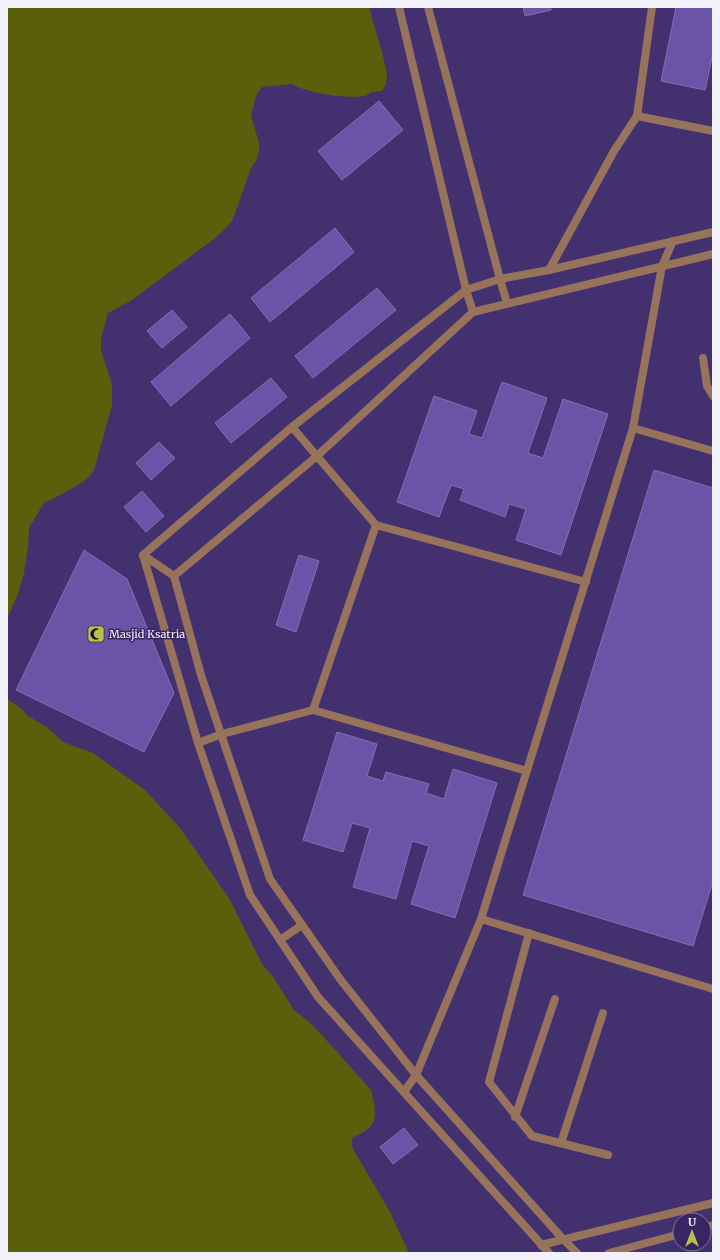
<svg xmlns="http://www.w3.org/2000/svg" width="720" height="1260" viewBox="0 0 720 1260" font-family="Merriweather,serif">
	<style>
		.green { fill: #595f0b }
		.building { fill: #6b54a7; stroke: #8070b5 }
		.lines { fill: none; stroke-linecap: round; stroke-linejoin: round }
		.service { stroke: #98735c; stroke-width: 8 }
		.labels { text-anchor: middle; stroke-width: 3; stroke-linejoin: round; paint-order: stroke }
		.poi-label { font-size: 11px; fill: #f2f1f9; stroke: #382563; text-anchor: start }
	</style>
	<rect width="100%" height="100%" fill="#43306f"/>
	<g class="green">
		<path d="M 7,7 L 369,7 L 383,56 L 387,74 L 386,84 L 382,91 L 372,92 L 365,96 L 356,97 L 336,96 L 318,93 L 300,88 L 292,84 L 262,87 L 257,94 L 251,115 L 259,143 L 259,152 L 256,161 L 251,168 L 233,219 L 227,227 L 214,239 L 132,300 L 108,313 L 101,339 L 101,350 L 112,385 L 112,405 L 95,467 L 91,475 L 84,481 L 68,491 L 44,503 L 29,528 L 28,546 L 24,573 L 18,594 L 7,619 Z"/>
		<path d="M 7,699 L 22,709 L 28,716 L 47,727 L 63,742 L 93,753 L 145,790 L 180,828 L 229,898 L 262,964 L 274,978 L 294,1010 L 308,1021 L 321,1034 L 371,1090 C 374,1102 379,1118 369,1128 C 365,1132 357,1135 352,1138 L 352,1147 L 390,1212 L 409,1253 L 7,1253 Z"/>
	</g>
	<g class="building">
		<path d="M 523,7 L 551,7 L 551,10 L 525,16 Z"/>
		<path d="M 676,7 L 713,7 L 713,53 L 705,90 L 661,81 Z"/>
		<path d="M 379,101 L 403,130 L 342,180 L 318,151 Z"/>
		<path d="M 335,228 L 354,252 L 270,322 L 251,298 Z"/>
		<path d="M 377,288 L 396,310 L 313,378 L 295,356 Z"/>
		<path d="M 172,310 L 187,327 L 162,348 L 147,331 Z"/>
		<path d="M 230,314 L 250,338 L 171,406 L 151,382 Z"/>
		<path d="M 271,378 L 287,397 L 231,443 L 215,423 Z"/>
		<path d="M 502,382 L 547,398 L 528,453 L 543,458 L 563,399 L 608,414 L 561,555 L 516,540 L 526,509 L 509,504 L 505,517 L 460,500 L 464,489 L 451,485 L 439,517 L 397,502 L 434,396 L 477,411 L 469,434 L 482,438 Z"/>
		<path d="M 159,442 L 175,458 L 151,480 L 136,463 Z"/>
		<path d="M 654,470 L 713,488 L 713,881 L 693,946 L 523,895 Z"/>
		<path d="M 142,491 L 164,516 L 146,532 L 124,507 Z"/>
		<path d="M 84,550 L 127,579 L 174,693 L 144,752 L 16,690 Z"/>
		<path d="M 299,555 L 319,561 L 296,632 L 276,625 Z"/>
		<path d="M 337,732 L 377,744 L 367,776 L 383,781 L 386,772 L 429,784 L 426,793 L 444,799 L 453,769 L 497,783 L 455,918 L 411,904 L 429,846 L 412,841 L 396,899 L 353,887 L 370,828 L 352,823 L 343,852 L 303,840 Z"/>
		<path d="M 404,1128 L 418,1145 L 393,1164 L 380,1147 Z"/>
	</g>
	<g class="lines">
		<g class="service">
			<path d="M 399,7 L 466,290 L 473,312"/>
			<path d="M 428,7 L 500,279 L 549,270 L 713,232"/>
			<path d="M 637,116 L 713,131"/>
			<path d="M 549,270 L 614,151 L 637,116 L 652,7"/>
			<path d="M 507,303 L 500,279 L 466,290 L 292,427 L 143,555 L 198,743 L 250,895 L 318,997 L 549,1253"/>
			<path d="M 703,358 L 707,386 L 713,396"/>
			<path d="M 292,427 L 376,525"/>
			<path d="M 633,428 L 662,266 L 673,241"/>
			<path d="M 143,555 L 174,576"/>
			<path d="M 198,743 L 222,734 L 313,710"/>
			<path d="M 527,771 L 313,710 L 376,525 L 586,582"/>
			<path d="M 481,919 L 633,428 L 713,451"/>
			<path d="M 529,933 L 489,1082 L 532,1136 L 608,1155"/>
			<path d="M 280,940 L 302,925"/>
			<path d="M 404,1092 L 416,1075 L 481,919 L 713,989"/>
			<path d="M 515,1117 L 555,999"/>
			<path d="M 561,1143 L 603,1013"/>
			<path d="M 704,1228 L 713,1225"/>
			<path d="M 541,1245 L 713,1203"/>
			<path d="M 577,1253 L 562,1238 L 416,1075 L 340,979 L 270,879 L 201,675 L 174,576 L 317,456 L 473,312 L 713,254"/>
			<path d="M 609,1253 L 680,1234"/>
		</g>
	</g>
	<defs>
		<symbol id="mosque-square" viewBox="-11 -11 22 22"><rect x="-9" y="-9" width="18" height="18" rx="4" fill="#b7c148" stroke="#382563"/><path d="M3.5-4.9A6 6 0 1 0 3.5 4.9A5 5 0 1 1 3.5-4.9Z" fill="#111"/></symbol>
	</defs>
	<g fill-rule="evenodd">
		<use href="#mosque-square" x="86" y="624" width="20" height="20"/>
	</g>
	<g class="labels">
		<g class="poi-label">
			<text x="109" y="638">Masjid Ksatria</text>
		</g>
	</g>
	<rect width="720" height="1260" fill="none" stroke="#f2f1f9" stroke-width="16"/>
	<g transform="translate(692 1232)"><circle r="19" fill="#382563" stroke="#82779f"/>
	<path d="M0-3L7 15L0 10L-7 15Z" fill="#b7c148"/>
	<text y="-6" font-size="11" font-weight="bold" text-anchor="middle" fill="#f2f1f9">U</text>
	</g>
</svg>
